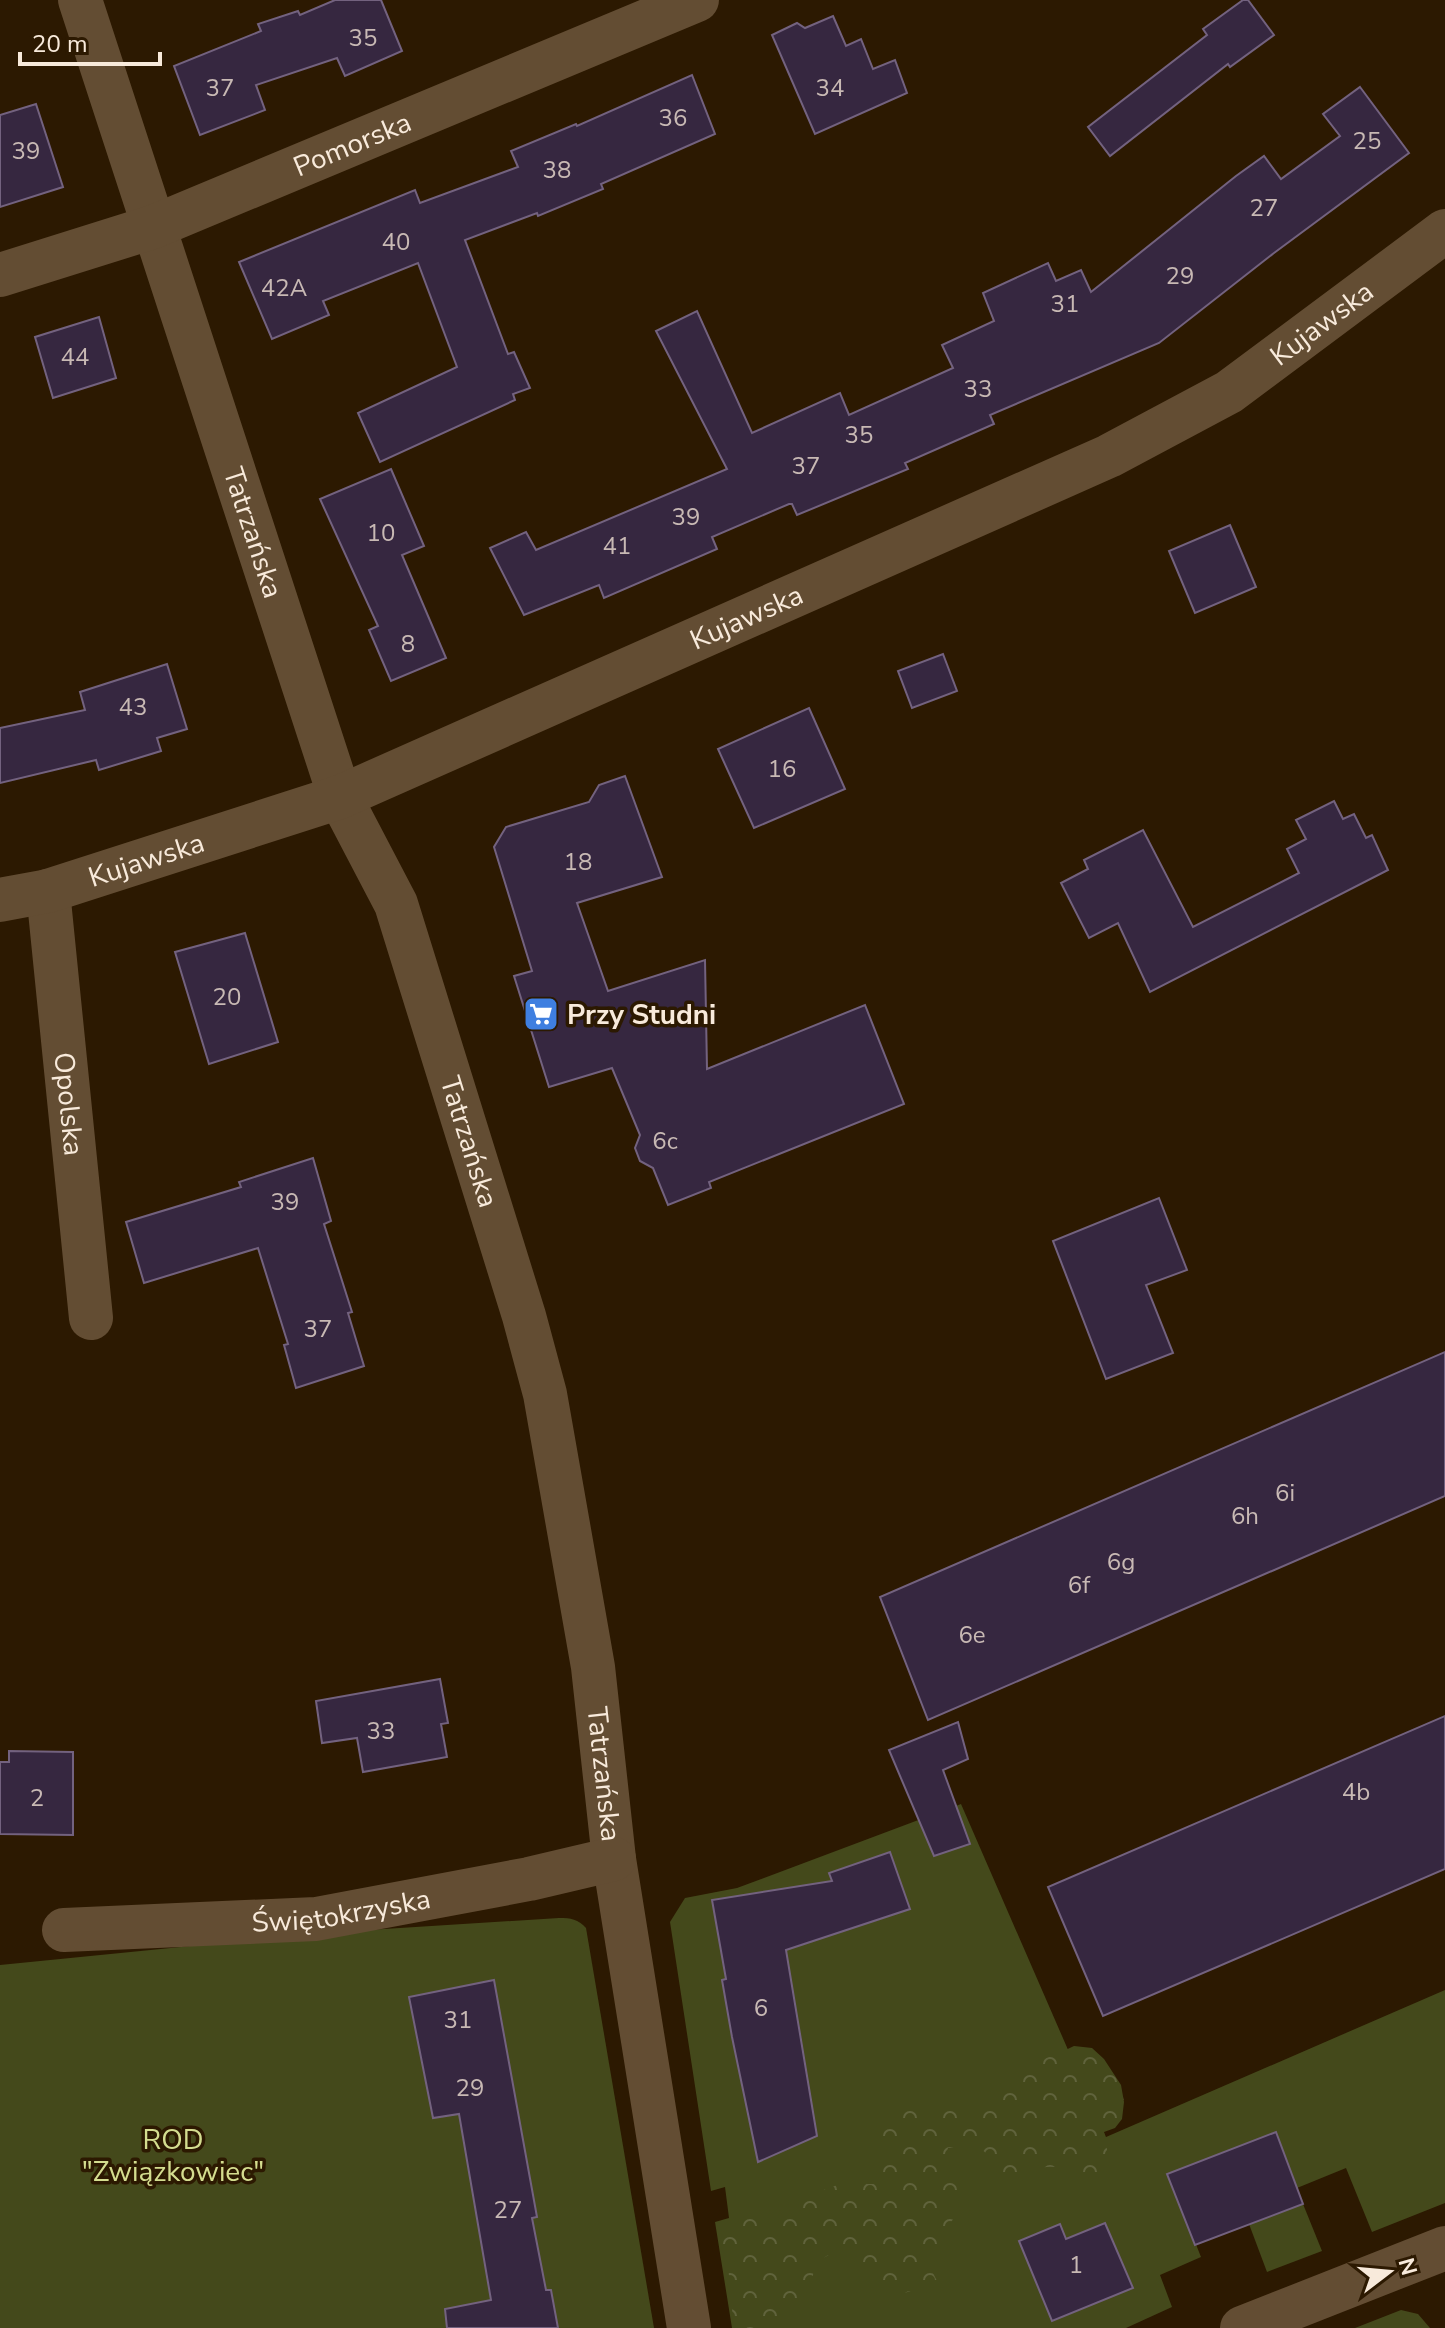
<svg xmlns="http://www.w3.org/2000/svg" width="1445" height="2328" viewBox="0 0 1445 2328" font-family="'Nunito Sans',sans-serif">
	<style>
		.green { fill: #44491b }
		.forest { fill: url(#forest-crowns) }
		.building { fill: #362740; stroke: #73627f; stroke-width: 2 }
		.lines { fill: none; stroke-linecap: round; stroke-linejoin: round }
		.street { stroke: #634d33; stroke-width: 44 }
		.labels { text-anchor: middle; stroke-width: 7; stroke-linejoin: round; paint-order: stroke }
		.number-label { font-size: 24px; fill: #c8b9b4 }
		.street-label { font-size: 28px; fill: #f8eadb; stroke: #2c1901 }
		.poi-label { font-size: 28px; font-weight: bold; fill: #f8eadb; stroke: #2c1901; text-anchor: start }
		.park-label { font-size: 28px; fill: #d4dd8f; stroke: #2c1901 }
	</style>
	<defs>
		<pattern id="forest-crowns" width="20" height="18" patternUnits="userSpaceOnUse" patternTransform="scale(2)"><rect width="20" height="18" fill="#44491b"/><path d="M2 6a3 3 0 1 1 6 0M12 15a3 3 0 1 1 6 0" fill="none" stroke="#60633c"/></pattern>
	</defs>
	<rect width="100%" height="100%" fill="#2c1901"/>
	<g class="green">
		<path d="M 961,1804 L 1106,2137 L 1445,1990 L 1445,2203 L 1372,2232 L 1346,2168 L 1297,2188 L 1276,2132 L 1168,2174 L 1201,2257 L 1160,2275 L 1172,2307 L 1126,2328 L 732,2328 L 715,2222 L 729,2218 L 725,2187 L 711,2191 L 670,1922 L 685,1898 L 737,1888 Z"/>
		<path d="M 559,1918 C 571,1918 578,1919 586,1928 L 654,2328 L 0,2328 L 0,1965 L 321,1933 Z"/>
		<path d="M 1303,2204 L 1322,2251 L 1267,2272 L 1249,2224 Z"/>
		<path d="M 1401,2310 L 1418,2314 L 1430,2328 L 1355,2328 Z"/>
	</g>
	<path class="forest" d="M 1074,2046 L 1092,2048 L 1104,2059 L 1121,2085 L 1124,2102 L 1122,2119 L 1115,2128 L 1104,2132 L 1109,2161 L 1103,2174 C 1090,2181 1076,2180 1067,2168 C 1056,2167 1045,2165 1035,2170 C 1027,2174 1021,2179 1012,2177 C 985,2172 1003,2140 948,2148 L 945,2160 L 960,2184 L 956,2215 L 949,2225 L 939,2230 L 933,2273 L 938,2283 L 925,2292 L 917,2289 L 898,2295 L 879,2294 C 868,2275 861,2259 840,2250 C 800,2265 822,2276 804,2300 C 800,2306 789,2307 782,2312 L 775,2328 L 737,2328 L 733,2320 L 727,2254 L 720,2237 L 724,2225 L 762,2213 L 780,2211 L 813,2194 L 859,2177 L 867,2184 L 878,2184 C 887,2157 872,2124 901,2104 C 920,2092 941,2113 961,2109 C 979,2106 995,2091 1009,2080 C 1014,2076 1020,2075 1025,2072 C 1031,2069 1034,2063 1040,2061 C 1051,2055 1063,2052 1074,2046 Z"/>
	<g class="building">
		<path d="M 335,0 L 381,0 L 402,51 L 345,76 L 337,58 L 256,85 L 265,110 L 200,135 L 174,66 L 261,31 L 258,24 L 298,11 L 300,15 Z"/>
		<path d="M 1243,0 L 1248,0 L 1274,35 L 1230,67 L 1228,64 L 1110,156 L 1088,127 L 1207,35 L 1203,29 Z"/>
		<path d="M 833,16 L 846,46 L 861,39 L 873,69 L 895,60 L 907,93 L 815,134 L 772,35 L 797,23 L 805,28 Z"/>
		<path d="M 692,75 L 715,134 L 601,184 L 603,189 L 538,216 L 537,213 L 465,240 L 508,354 L 514,352 L 530,388 L 513,394 L 515,400 L 380,462 L 358,413 L 457,367 L 418,263 L 323,301 L 329,315 L 272,339 L 239,262 L 415,190 L 420,203 L 518,167 L 511,151 L 576,124 L 577,126 Z"/>
		<path d="M 1360,87 L 1409,153 L 1274,253 L 1159,343 L 990,415 L 994,424 L 905,463 L 908,469 L 797,515 L 792,504 L 789,504 L 712,537 L 717,549 L 604,598 L 599,585 L 524,615 L 490,548 L 526,532 L 536,550 L 727,469 L 656,331 L 697,311 L 752,433 L 840,393 L 849,415 L 953,368 L 942,345 L 994,321 L 983,293 L 1048,263 L 1056,281 L 1081,270 L 1091,292 L 1236,176 L 1264,156 L 1281,179 L 1340,136 L 1323,114 Z"/>
		<path d="M 36,104 L 63,187 L 0,207 L 0,115 Z"/>
		<path d="M 99,317 L 116,378 L 53,398 L 35,337 Z"/>
		<path d="M 391,469 L 424,546 L 402,555 L 446,658 L 391,681 L 369,630 L 378,626 L 320,499 Z"/>
		<path d="M 1230,525 L 1256,587 L 1195,613 L 1169,551 Z"/>
		<path d="M 943,654 L 957,691 L 912,708 L 898,671 Z"/>
		<path d="M 167,664 L 187,729 L 157,738 L 161,751 L 99,770 L 96,760 L 0,783 L 0,728 L 85,710 L 80,692 Z"/>
		<path d="M 809,708 L 845,789 L 754,828 L 718,749 Z"/>
		<path d="M 625,776 L 662,877 L 577,903 L 608,991 L 705,960 L 707,1069 L 865,1005 L 904,1104 L 709,1182 L 711,1188 L 668,1205 L 653,1168 L 640,1161 L 635,1148 L 640,1135 L 612,1068 L 549,1087 L 514,976 L 532,971 L 494,847 L 506,827 L 589,802 L 599,785 Z"/>
		<path d="M 1334,801 L 1343,819 L 1354,814 L 1366,838 L 1372,835 L 1388,870 L 1150,992 L 1118,923 L 1089,938 L 1061,883 L 1088,869 L 1084,860 L 1143,830 L 1193,927 L 1299,873 L 1287,849 L 1306,839 L 1296,820 Z"/>
		<path d="M 245,933 L 278,1042 L 209,1064 L 175,952 Z"/>
		<path d="M 313,1158 L 331,1221 L 324,1224 L 352,1312 L 348,1313 L 364,1366 L 296,1388 L 284,1345 L 288,1344 L 258,1248 L 144,1283 L 126,1222 L 241,1187 L 239,1182 Z"/>
		<path d="M 1159,1198 L 1187,1270 L 1146,1285 L 1173,1353 L 1106,1379 L 1053,1241 Z"/>
		<path d="M 1445,1352 L 1445,1496 L 928,1720 L 880,1597 Z"/>
		<path d="M 440,1679 L 448,1723 L 441,1724 L 447,1757 L 363,1772 L 357,1738 L 322,1743 L 316,1701 Z"/>
		<path d="M 1445,1716 L 1445,1869 L 1103,2016 L 1048,1887 Z"/>
		<path d="M 958,1722 L 968,1759 L 943,1770 L 970,1844 L 934,1856 L 889,1750 Z"/>
		<path d="M 9,1751 L 73,1752 L 73,1835 L 0,1834 L 0,1762 L 9,1762 Z"/>
		<path d="M 890,1852 L 910,1909 L 786,1950 L 817,2136 L 758,2162 L 732,2037 L 722,1980 L 726,1979 L 712,1900 L 832,1881 L 829,1873 Z"/>
		<path d="M 494,1980 L 537,2217 L 532,2218 L 546,2290 L 551,2290 L 558,2328 L 447,2328 L 445,2309 L 491,2300 L 459,2114 L 433,2118 L 409,1997 Z"/>
		<path d="M 1276,2132 L 1303,2204 L 1195,2245 L 1167,2174 Z"/>
		<path d="M 1105,2223 L 1133,2288 L 1052,2321 L 1019,2241 L 1060,2224 L 1066,2239 Z"/>
	</g>
	<g class="lines">
		<g class="street">
			<path id="s1" d="M 80,0 L 340,797 L 396,904 L 524,1316 L 545,1394 L 593,1667 L 614,1859 L 689,2328"/>
			<path id="s2" d="M 0,275 L 153,227 L 697,0"/>
			<path id="s3" d="M 48,891 L 91,1318"/>
			<path id="s4" d="M 0,900 L 48,891 L 340,797 L 1109,456 L 1229,392 L 1445,231"/>
			<path id="s5" d="M 64,1930 L 316,1919 L 529,1879 L 614,1859"/>
			<path d="M 1242,2328 L 1445,2248"/>
		</g>
	</g>
	<defs>
		<symbol id="supermarket-square" viewBox="-11 -11 22 22"><rect x="-9" y="-9" width="18" height="18" rx="4" fill="#3f7fe0" stroke="#2c1901"/><path d="M-6-5.5h2.5l.6 2H6L4.5 2H-2.5L-4.4-4H-6ZM-1.5 3.2a1.3 1.3 0 1 0 .1 0ZM3 3.2a1.3 1.3 0 1 0 .1 0Z" fill="#fff"/></symbol>
	</defs>
	<g fill-rule="evenodd">
		<use href="#supermarket-square" x="521" y="994" width="40" height="40"/>
	</g>
	<g class="labels">
		<g class="number-label">
			<text x="363" y="46">35</text>
			<text x="220" y="96">37</text>
			<text x="830" y="96">34</text>
			<text x="673" y="126">36</text>
			<text x="1367" y="149">25</text>
			<text x="26" y="159">39</text>
			<text x="557" y="178">38</text>
			<text x="1264" y="216">27</text>
			<text x="396" y="250">40</text>
			<text x="1180" y="284">29</text>
			<text x="284" y="296">42A</text>
			<text x="1065" y="312">31</text>
			<text x="75" y="365">44</text>
			<text x="978" y="397">33</text>
			<text x="859" y="443">35</text>
			<text x="806" y="474">37</text>
			<text x="686" y="525">39</text>
			<text x="381" y="541">10</text>
			<text x="617" y="554">41</text>
			<text x="408" y="652">8</text>
			<text x="133" y="715">43</text>
			<text x="782" y="777">16</text>
			<text x="578" y="870">18</text>
			<text x="227" y="1005">20</text>
			<text x="665" y="1149">6c</text>
			<text x="285" y="1210">39</text>
			<text x="318" y="1337">37</text>
			<text x="1285" y="1501">6i</text>
			<text x="1245" y="1524">6h</text>
			<text x="1121" y="1570">6g</text>
			<text x="1079" y="1593">6f</text>
			<text x="972" y="1643">6e</text>
			<text x="381" y="1739">33</text>
			<text x="1356" y="1800">4b</text>
			<text x="37" y="1806">2</text>
			<text x="761" y="2016">6</text>
			<text x="458" y="2028">31</text>
			<text x="470" y="2096">29</text>
			<text x="508" y="2218">27</text>
			<text x="1076" y="2273">1</text>
		</g>
		<g class="street-label">
			<text dy="10" stroke="none"><textPath href="#s2" startOffset="376">Pomorska</textPath></text>
			<text dy="10" stroke="none"><textPath href="#s4" startOffset="1448">Kujawska</textPath></text>
			<text dy="10" stroke="none"><textPath href="#s1" startOffset="560">Tatrzańska</textPath></text>
			<text dy="10" stroke="none"><textPath href="#s4" startOffset="800">Kujawska</textPath></text>
			<text dy="10" stroke="none"><textPath href="#s4" startOffset="152">Kujawska</textPath></text>
			<text dy="10" stroke="none"><textPath href="#s3" startOffset="214">Opolska</textPath></text>
			<text dy="10" stroke="none"><textPath href="#s1" startOffset="1208">Tatrzańska</textPath></text>
			<text dy="10" stroke="none"><textPath href="#s1" startOffset="1856">Tatrzańska</textPath></text>
			<text dy="10" stroke="none"><textPath href="#s5" startOffset="278">Świętokrzyska</textPath></text>
		</g>
		<g class="poi-label">
			<text x="567" y="1024">Przy Studni</text>
		</g>
		<g class="park-label">
			<text x="173" y="2149">ROD<tspan x="173" dy="32">"Związkowiec"</tspan></text>
		</g>
	</g>
	<g transform="translate(1389 2272) rotate(74)" stroke="#2c1901" stroke-width="6" paint-order="stroke">
	<path d="M0-6L14 30L0 20L-14 30Z" fill="#f8eadb"/>
	<text y="-12" font-size="22" font-weight="bold" text-anchor="middle" fill="#f8eadb">N</text>
	</g>
	<path d="M20 52v12h140v-12" fill="none" stroke="#f8eadb" stroke-width="4"/>
	<text x="32" y="52" font-size="24" fill="#f8eadb" stroke="#2c1901" stroke-width="6" paint-order="stroke">20 m</text>
</svg>
